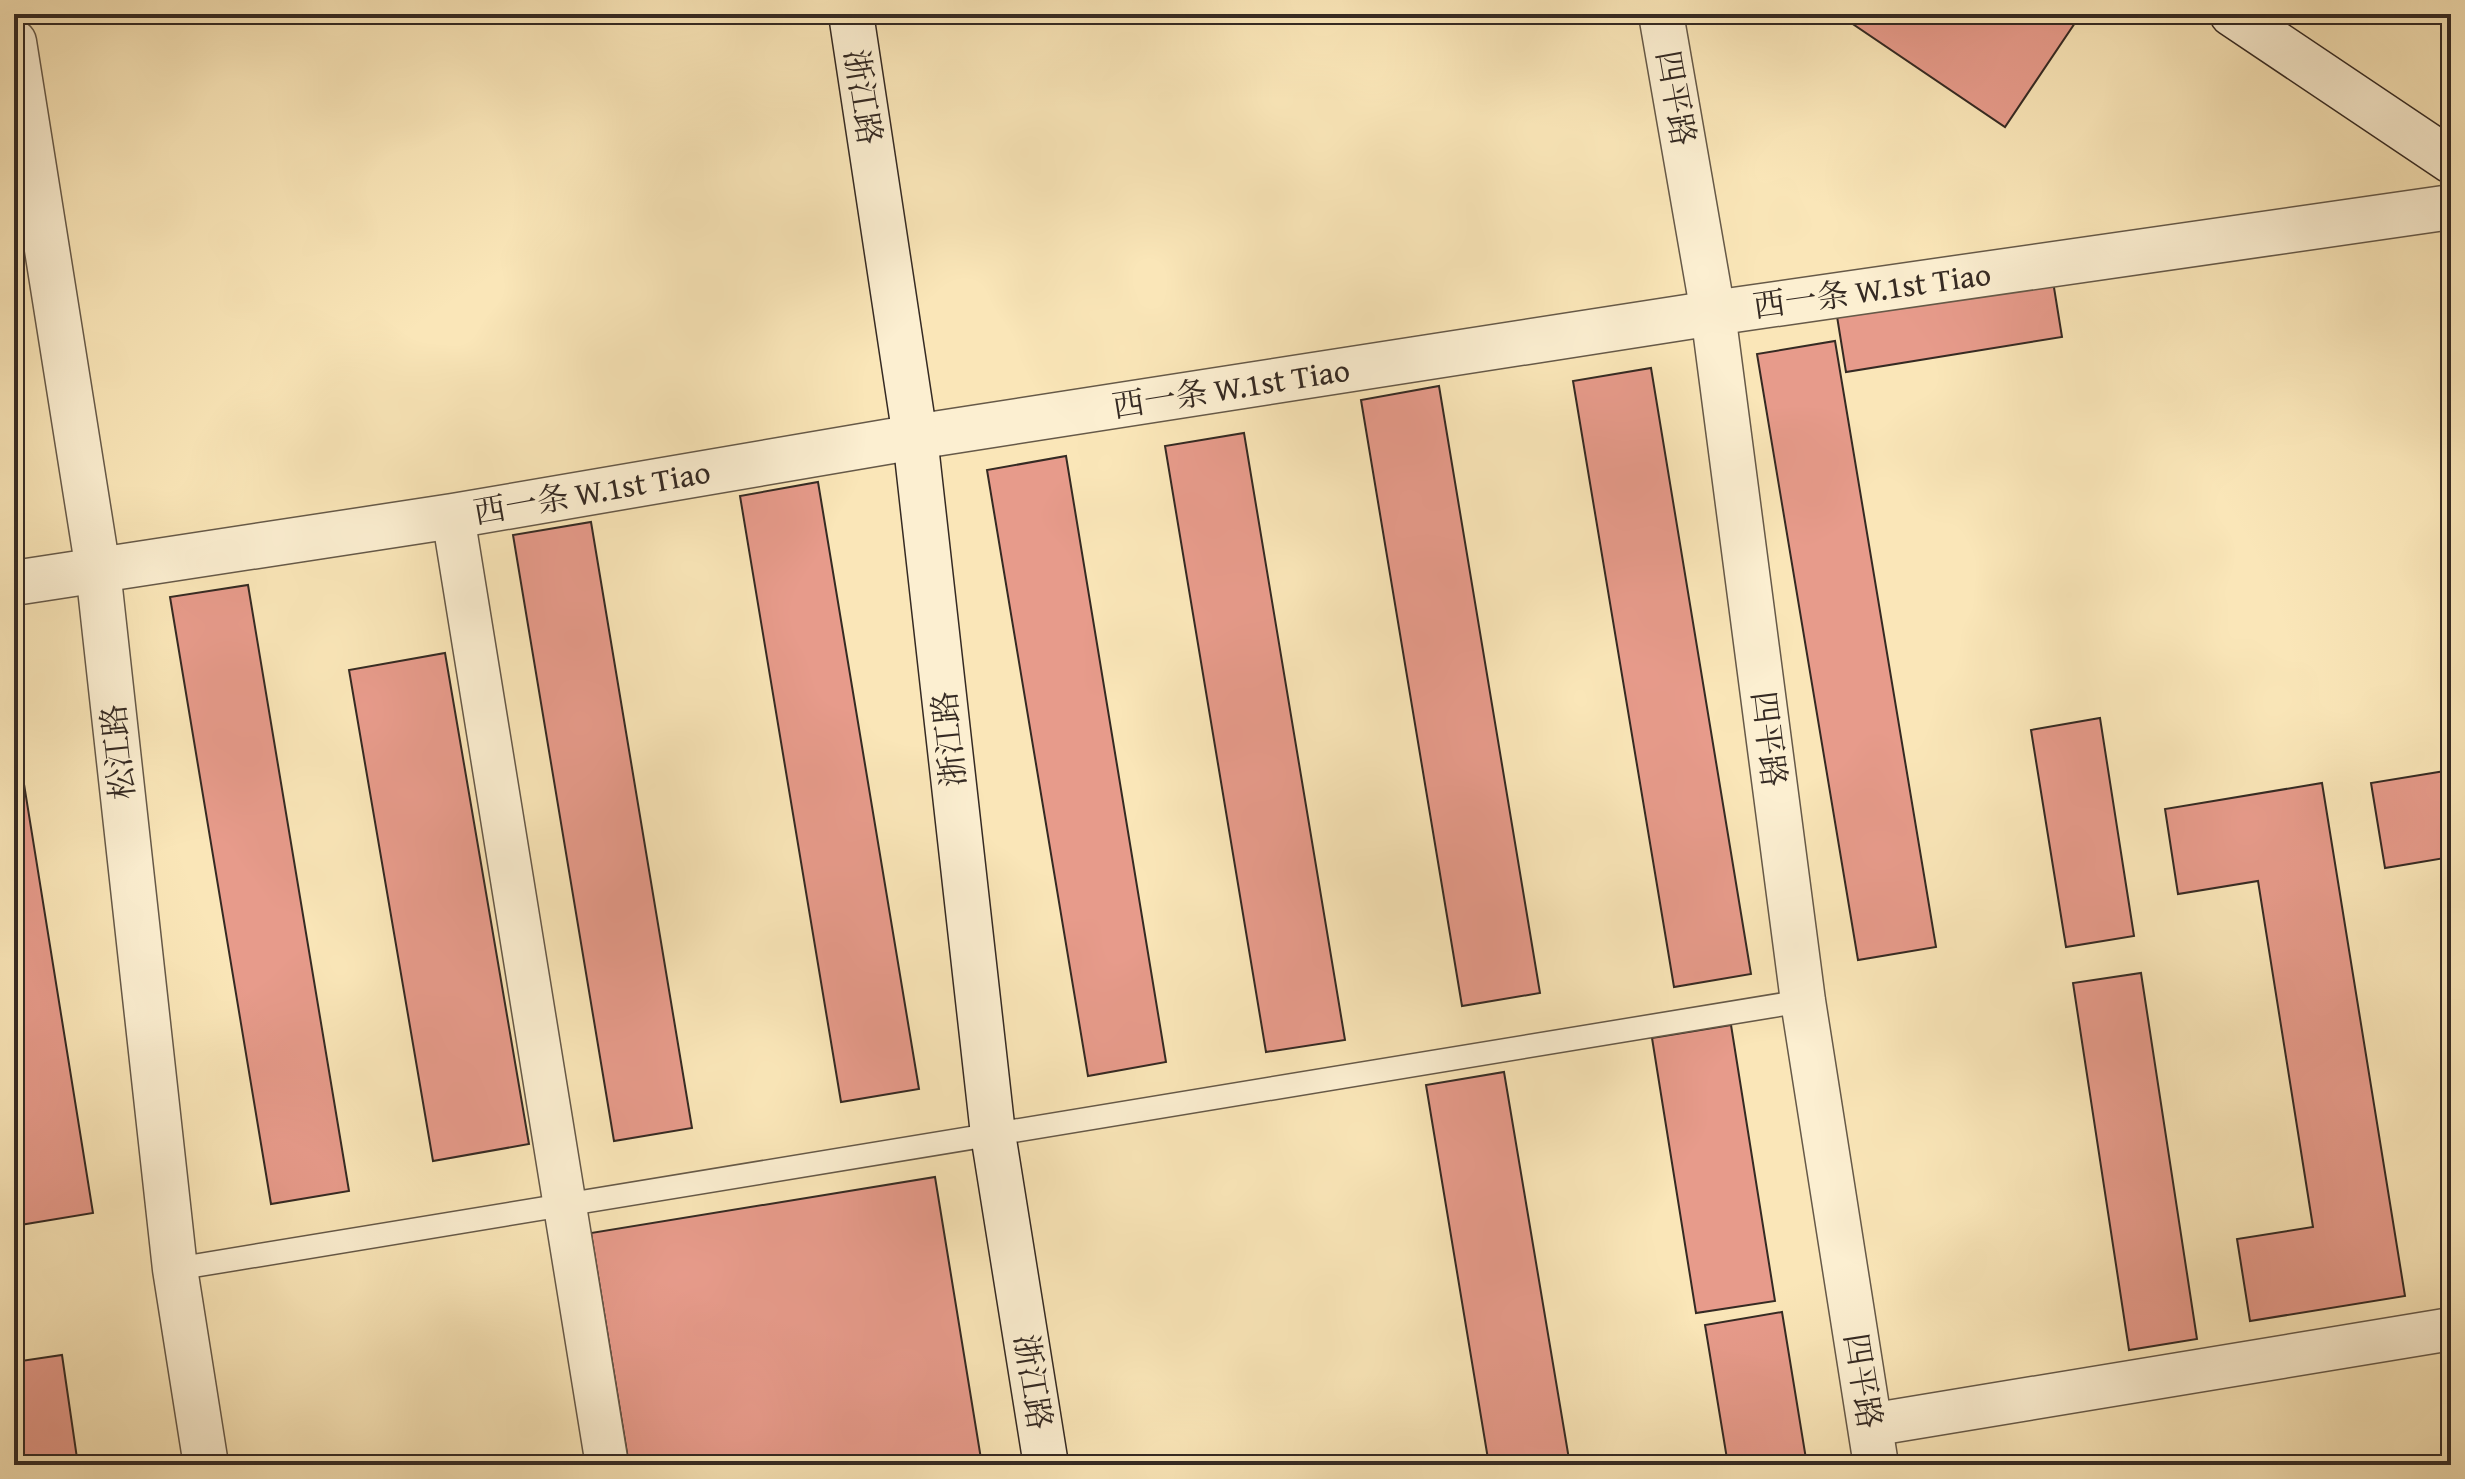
<svg xmlns="http://www.w3.org/2000/svg" width="2465" height="1479" viewBox="0 0 2465 1479" font-family="'Gentium Book Plus','Noto Serif SC',serif">
	<style>
		.building { fill: #e79b8b; stroke: #352a23; stroke-width: 2 }
		.lines { fill: none; stroke-linecap: round; stroke-linejoin: round }
		.service-casing { stroke: #665948; stroke-width: 25 }
		.minor-casing { stroke: #665948; stroke-width: 45 }
		.tertiary-casing { stroke: #665948; stroke-width: 47 }
		.secondary-casing { stroke: #352a23; stroke-width: 47 }
		.service { stroke: #fcefd1; stroke-width: 22 }
		.minor { stroke: #fcefd1; stroke-width: 42 }
		.tertiary { stroke: #fcefd1; stroke-width: 44 }
		.secondary { stroke: #fcefd1; stroke-width: 44 }
		.labels { text-anchor: middle; stroke-width: 8; stroke-linejoin: round; paint-order: stroke }
		.street-label { font-size: 32px; fill: #352a23; stroke: #fcefd1 }
	</style>
	<rect width="100%" height="100%" fill="#fae6b8"/>
	<filter id="stains"><feTurbulence type="fractalNoise" baseFrequency=".0025" numOctaves="4"/><feColorMatrix values="0 0 0 0 .2 0 0 0 0 .09 0 0 0 0 .02 0 0 0 .5 -.17"/></filter>
	<radialGradient id="worn" r=".72"><stop offset=".6" stop-color="#630" stop-opacity="0"/><stop offset="1" stop-color="#630" stop-opacity=".3"/></radialGradient>
	<g class="building">
		<path d="M 1838,14 L 2081,14 L 2005,127 Z"/>
		<path d="M 2051,269 L 2062,337 L 1846,372 L 1835,304 Z"/>
		<path d="M 1835,341 L 1936,947 L 1858,960 L 1757,354 Z"/>
		<path d="M 1651,368 L 1751,974 L 1674,987 L 1573,381 Z"/>
		<path d="M 1439,386 L 1540,993 L 1462,1006 L 1361,400 Z"/>
		<path d="M 1244,433 L 1345,1040 L 1266,1052 L 1165,446 Z"/>
		<path d="M 1066,456 L 1166,1062 L 1088,1076 L 987,470 Z"/>
		<path d="M 818,482 L 919,1089 L 841,1102 L 740,496 Z"/>
		<path d="M 591,522 L 692,1128 L 614,1141 L 513,535 Z"/>
		<path d="M 248,585 L 349,1191 L 271,1204 L 170,597 Z"/>
		<path d="M 445,653 L 529,1144 L 433,1161 L 349,670 Z"/>
		<path d="M 2100,718 L 2134,936 L 2066,947 L 2031,730 Z"/>
		<path d="M 19,753 L 93,1213 L 14,1226 L 14,754 Z"/>
		<path d="M 2451,770 L 2451,857 L 2385,868 L 2371,783 Z"/>
		<path d="M 2322,783 L 2405,1296 L 2250,1321 L 2237,1239 L 2313,1227 L 2258,881 L 2178,894 L 2165,809 Z"/>
		<path d="M 2141,973 L 2197,1339 L 2129,1350 L 2073,983 Z"/>
		<path d="M 1731,1025 L 1775,1301 L 1696,1313 L 1652,1038 Z"/>
		<path d="M 1504,1072 L 1570,1465 L 1489,1465 L 1426,1085 Z"/>
		<path d="M 935,1177 L 982,1465 L 629,1465 L 591,1233 Z"/>
		<path d="M 1782,1312 L 1807,1465 L 1728,1465 L 1705,1325 Z"/>
		<path d="M 62,1355 L 78,1465 L 14,1465 L 14,1362 Z"/>
	</g>
	<g class="lines">
		<defs>
			<path id="service" d="M 175,1269 L 1803,1001"/>
			<g id="minor">
				<path d="M 453,516 L 607,1465"/>
				<path d="M 1870,1425 L 2451,1329"/>
			</g>
			<g id="tertiary">
				<path d="M 1661,14 L 1713,313 L 1803,1001 L 1876,1465"/>
				<path d="M 14,42 L 98,570 L 175,1269 L 206,1465"/>
				<path d="M 14,583 L 453,516 L 915,437 L 1713,313 L 2451,207"/>
			</g>
			<g id="secondary">
				<path d="M 851,14 L 915,437 L 993,1134 L 1046,1465"/>
				<path d="M 2232,14 L 2451,161"/>
			</g>
		</defs>
		<use href="#service" class="service-casing"/>
		<use href="#minor" class="minor-casing"/>
		<use href="#tertiary" class="tertiary-casing"/>
		<use href="#secondary" class="secondary-casing"/>
		<use href="#service" class="service"/>
		<use href="#minor" class="minor"/>
		<use href="#tertiary" class="tertiary"/>
		<use href="#secondary" class="secondary"/>
	</g>
	<g class="labels">
		<g class="street-label">
			<text transform="translate(863 97) rotate(81)" y="11">浙江路</text>
			<text transform="translate(1676 98) rotate(80)" y="11">四平路</text>
			<text transform="translate(1872 290) rotate(-8)" y="11">西一条 W.1st Tiao</text>
			<text transform="translate(1231 388) rotate(-9)" y="11">西一条 W.1st Tiao</text>
			<text transform="translate(592 492) rotate(-10)" y="11">西一条 W.1st Tiao</text>
			<text transform="translate(949 739) rotate(-96)" y="11">浙江路</text>
			<text transform="translate(1769 739) rotate(83)" y="11">四平路</text>
			<text transform="translate(118 752) rotate(-96)" y="11">松江路</text>
			<text transform="translate(1863 1381) rotate(81)" y="11">四平路</text>
			<text transform="translate(1033 1382) rotate(81)" y="11">浙江路</text>
		</g>
	</g>
	<rect width="2465" height="1479" fill="none" stroke="#fae6b8" stroke-width="48"/>
	<rect x="16" y="16" width="2433" height="1447" fill="none" stroke="#352a23" stroke-width="4"/>
	<rect x="24" y="24" width="2417" height="1431" fill="none" stroke="#352a23" stroke-width="2"/>
	<rect width="100%" height="100%" filter="url(#stains)"/>
	<rect width="100%" height="100%" fill="url(#worn)"/>
</svg>
